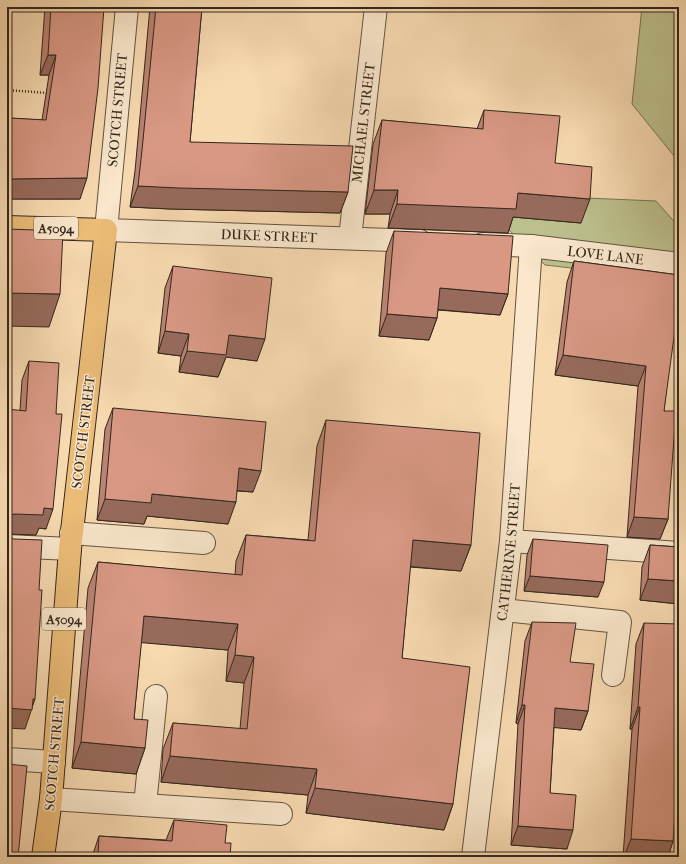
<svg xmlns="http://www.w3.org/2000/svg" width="686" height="864" viewBox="0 0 686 864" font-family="'IM FELL French Canon',serif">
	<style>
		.green { fill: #bcc08d; stroke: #787454 }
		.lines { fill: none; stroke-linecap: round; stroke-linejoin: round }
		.minor-casing { stroke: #645441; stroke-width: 24 }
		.major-casing { stroke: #33271c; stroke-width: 24 }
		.path { stroke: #33271c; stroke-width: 2.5; stroke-dasharray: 1 2; stroke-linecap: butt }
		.minor { stroke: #fae7cc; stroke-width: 22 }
		.major { stroke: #ecbd78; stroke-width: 22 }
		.wall { fill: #ba8372; stroke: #33271c }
		.shaded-wall { fill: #976a5c; stroke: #33271c }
		.building { fill: #d89884; stroke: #33271c }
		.labels { text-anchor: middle; stroke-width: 3; stroke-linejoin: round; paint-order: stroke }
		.shield { fill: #fae7cc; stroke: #6f6151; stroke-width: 1 }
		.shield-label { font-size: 13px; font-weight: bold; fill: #33271c }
		.street-label { font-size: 14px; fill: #33271c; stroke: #fae7cc }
	</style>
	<rect width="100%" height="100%" fill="#f8dab1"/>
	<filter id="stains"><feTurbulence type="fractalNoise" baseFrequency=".005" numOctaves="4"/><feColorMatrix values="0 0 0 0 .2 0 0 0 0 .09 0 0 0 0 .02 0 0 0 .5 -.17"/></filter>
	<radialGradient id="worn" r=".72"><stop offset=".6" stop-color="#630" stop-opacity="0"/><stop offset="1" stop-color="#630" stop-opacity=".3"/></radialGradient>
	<g class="green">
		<path d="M 642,7 L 679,7 L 679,162 L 632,104 Z"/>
		<path d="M 471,193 L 656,201 L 679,227 L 679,283 L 677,280 L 545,265 Z"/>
	</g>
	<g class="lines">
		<defs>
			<g id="minor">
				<path id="s1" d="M 127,7 L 106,230 L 420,241"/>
				<path id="s2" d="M 350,238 L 376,7"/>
				<path id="s3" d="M 483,244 L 531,246 L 679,264"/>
				<path d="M 71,533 L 204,543"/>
				<path d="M 511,541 L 679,553"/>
				<path d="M 7,546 L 70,549"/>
				<path d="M 503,610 L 620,622 L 613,675"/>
				<path d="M 7,759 L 54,762"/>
				<path d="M 51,799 L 281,814"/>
				<path d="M 145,805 L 156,696"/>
				<path id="s4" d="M 473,857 L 511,541 L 531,246"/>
			</g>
			<path id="major" d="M 7,227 L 106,230 L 70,549 L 51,799 L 43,857"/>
		</defs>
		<use href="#minor" class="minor-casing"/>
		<use href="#major" class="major-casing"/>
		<path class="path" d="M 7,90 L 48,93"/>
		<use href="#minor" class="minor"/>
		<use href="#major" class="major"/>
	</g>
	<g class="wall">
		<path d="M 45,7 L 104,7 L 80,199 L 7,199 L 7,123 L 9,118 L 42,120 L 49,75 L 40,75 Z"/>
		<path d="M 150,7 L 202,7 L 190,142 L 348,192 L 340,213 L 170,209 L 130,207 L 135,171 Z"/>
		<path d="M 484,110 L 555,163 L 581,223 L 513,217 L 508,233 L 388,228 L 390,214 L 365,214 L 373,144 L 382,120 L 477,129 Z"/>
		<path d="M 394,231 L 508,294 L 500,315 L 438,310 L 437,318 L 429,340 L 379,336 L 386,253 Z"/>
		<path d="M 574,261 L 679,275 L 664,411 L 668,519 L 660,539 L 627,537 L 638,386 L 555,375 L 567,282 Z"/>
		<path d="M 173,266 L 257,361 L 226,357 L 218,377 L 179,372 L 181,356 L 158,353 L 165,288 Z"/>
		<path d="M 29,361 L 46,529 L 39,528 L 36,535 L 7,534 L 20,410 L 22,380 Z"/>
		<path d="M 113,408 L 253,492 L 237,491 L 228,524 L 147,516 L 144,524 L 97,520 L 105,429 Z"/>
		<path d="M 326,420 L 471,545 L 461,571 L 410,567 L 402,658 L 453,804 L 444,830 L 306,813 L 308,795 L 161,782 L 163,749 L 173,723 L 240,729 L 244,683 L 226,681 L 228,650 L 141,642 L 134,719 L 145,748 L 136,774 L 72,768 L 88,588 L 98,562 L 235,575 L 236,561 L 246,535 L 308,540 L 317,446 Z"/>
		<path d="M 533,539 L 598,597 L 524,591 L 527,555 Z"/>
		<path d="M 650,545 L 679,547 L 679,604 L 640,600 L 642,567 Z"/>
		<path d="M 532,622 L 570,662 L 588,711 L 581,730 L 554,727 L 550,793 L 567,849 L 511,845 L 518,724 L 516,723 L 525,641 Z"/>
		<path d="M 644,623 L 673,841 L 668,857 L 623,857 L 632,729 L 630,729 L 636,644 Z"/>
		<path d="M 174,820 L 225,843 L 230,857 L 92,857 L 99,836 L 166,840 Z"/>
	</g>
	<g class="shaded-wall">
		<path d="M 48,55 L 56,55 L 49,75 L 40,75 Z"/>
		<path d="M 87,178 L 80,199 L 7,199 L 7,179 Z"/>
		<path d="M 138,186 L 348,192 L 340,213 L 170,209 L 130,207 Z"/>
		<path d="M 374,190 L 398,190 L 390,214 L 365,214 Z"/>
		<path d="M 518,193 L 590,199 L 581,223 L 513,217 L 508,233 L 388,228 L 397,204 Z"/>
		<path d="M 440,288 L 508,294 L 500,315 L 432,309 Z"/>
		<path d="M 7,293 L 60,294 L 49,327 L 7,326 Z"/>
		<path d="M 387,314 L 437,318 L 429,340 L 379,336 Z"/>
		<path d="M 165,331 L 189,334 L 181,356 L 158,353 Z"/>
		<path d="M 229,335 L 265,339 L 257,361 L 226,357 L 218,377 L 179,372 L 187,351 Z"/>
		<path d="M 563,355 L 646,366 L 638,386 L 555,375 Z"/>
		<path d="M 239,468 L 261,471 L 253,492 L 231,490 Z"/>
		<path d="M 152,494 L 236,502 L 228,524 L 147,516 L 144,524 L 97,520 L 105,499 Z"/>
		<path d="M 44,508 L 53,509 L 46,529 L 39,528 L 36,535 L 7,534 L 7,517 L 9,515 Z"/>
		<path d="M 634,517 L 668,519 L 660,539 L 627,537 Z"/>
		<path d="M 413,540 L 471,545 L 461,571 L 404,566 Z"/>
		<path d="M 530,576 L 604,582 L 598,597 L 524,591 Z"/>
		<path d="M 648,579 L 679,581 L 679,604 L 640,600 Z"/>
		<path d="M 144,616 L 238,624 L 228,650 L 134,642 Z"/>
		<path d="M 235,655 L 254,657 L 244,683 L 226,681 Z"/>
		<path d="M 33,699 L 35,699 L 25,729 L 7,728 L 7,708 Z"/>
		<path d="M 522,705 L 525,705 L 518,724 L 516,723 Z"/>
		<path d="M 638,707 L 640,707 L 632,729 L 630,729 Z"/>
		<path d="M 555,708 L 588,711 L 581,730 L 548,727 Z"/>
		<path d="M 81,742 L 145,748 L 136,774 L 72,768 Z"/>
		<path d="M 170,756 L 317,769 L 308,795 L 161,782 Z"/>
		<path d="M 315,788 L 453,804 L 444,830 L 306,813 Z"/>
		<path d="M 518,826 L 573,830 L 567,849 L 511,845 Z"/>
		<path d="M 631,839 L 673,841 L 668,857 L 624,857 Z"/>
	</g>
	<g class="building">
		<path d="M 51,7 L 104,7 L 98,88 L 87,178 L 7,179 L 7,128 L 8,128 L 9,118 L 46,120 L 56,55 L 48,55 Z"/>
		<path d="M 156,7 L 202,7 L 190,142 L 353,146 L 348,192 L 178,188 L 138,186 L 142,150 Z"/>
		<path d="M 484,110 L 560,116 L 555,163 L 592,167 L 590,199 L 518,193 L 516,209 L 397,204 L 398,190 L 374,190 L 382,120 L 483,129 Z"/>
		<path d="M 7,229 L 63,231 L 60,294 L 7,293 Z"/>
		<path d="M 394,231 L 513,236 L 508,294 L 440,288 L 437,318 L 387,314 Z"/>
		<path d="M 574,261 L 679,275 L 679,300 L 664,411 L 676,411 L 668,519 L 634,517 L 646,366 L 563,355 Z"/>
		<path d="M 173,266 L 272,278 L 265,339 L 229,335 L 226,355 L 187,351 L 189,334 L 165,331 Z"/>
		<path d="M 29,361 L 59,363 L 56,414 L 62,414 L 53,509 L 44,508 L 43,515 L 15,514 L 9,515 L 7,517 L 7,409 L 26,411 Z"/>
		<path d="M 113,408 L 266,422 L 261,471 L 239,468 L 236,502 L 152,494 L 151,503 L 105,499 Z"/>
		<path d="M 326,420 L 480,433 L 471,545 L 413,540 L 402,658 L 470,667 L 453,804 L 315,788 L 317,769 L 170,756 L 173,723 L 247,729 L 254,657 L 235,655 L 238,624 L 144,616 L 134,719 L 148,720 L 145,748 L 81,742 L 98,562 L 242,575 L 246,535 L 315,541 Z"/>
		<path d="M 7,536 L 14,539 L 42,540 L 39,590 L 42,590 L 35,699 L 33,699 L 32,710 L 7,708 Z"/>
		<path d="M 533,539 L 608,545 L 604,582 L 530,576 Z"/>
		<path d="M 650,545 L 679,547 L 679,581 L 648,579 Z"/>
		<path d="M 532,622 L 576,623 L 570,662 L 594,664 L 588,711 L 555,708 L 550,793 L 576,795 L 573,830 L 518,826 L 525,705 L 522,705 Z"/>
		<path d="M 644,623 L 679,624 L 679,762 L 673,841 L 631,839 L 640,707 L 638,707 Z"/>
		<path d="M 7,764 L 27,766 L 18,857 L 7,857 Z"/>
		<path d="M 174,820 L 227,825 L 225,843 L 231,843 L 230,857 L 98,857 L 99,836 L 172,841 Z"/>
		<path d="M 406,855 L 429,857 L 405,857 Z"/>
	</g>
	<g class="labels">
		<g class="shield">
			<rect x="34" y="217" width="44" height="22" rx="3"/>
			<rect x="42" y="608" width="44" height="22" rx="3"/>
		</g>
		<g class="shield-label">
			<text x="56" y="233">A5094</text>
			<text x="64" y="624">A5094</text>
		</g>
		<g class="street-label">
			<text transform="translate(117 110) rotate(-85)" y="5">SCOTCH STREET</text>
			<text dy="5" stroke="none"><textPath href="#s2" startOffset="116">MICHAEL STREET</textPath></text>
			<text dy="5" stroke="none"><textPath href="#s1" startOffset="387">DUKE STREET</textPath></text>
			<text dy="5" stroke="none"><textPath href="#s3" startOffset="123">LOVE LANE</textPath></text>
			<text transform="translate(83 432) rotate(-83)" y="5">SCOTCH STREET</text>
			<text dy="5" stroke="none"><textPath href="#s4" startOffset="307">CATHERINE STREET</textPath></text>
			<text transform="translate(54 754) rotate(-85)" y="5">SCOTCH STREET</text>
		</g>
	</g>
	<rect width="686" height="864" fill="none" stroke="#f8dab1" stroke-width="24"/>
	<rect x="8" y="8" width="670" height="848" fill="none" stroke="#33271c" stroke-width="2"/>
	<rect x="12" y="12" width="662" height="840" fill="none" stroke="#33271c"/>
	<rect width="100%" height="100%" filter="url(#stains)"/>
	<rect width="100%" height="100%" fill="url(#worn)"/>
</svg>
